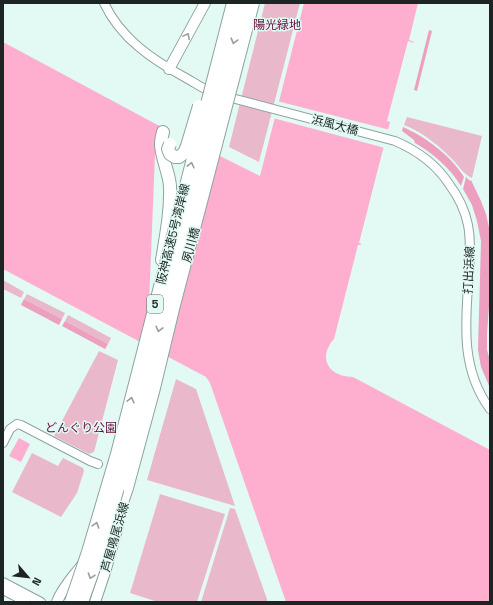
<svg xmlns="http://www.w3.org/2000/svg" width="493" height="605" viewBox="0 0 493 605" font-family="'Space Grotesk','Noto Sans JP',sans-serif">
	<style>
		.green { fill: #e9b9cb }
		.forest { fill: #ed9fbf }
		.water { fill: #feafcf }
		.pier { fill: #e3faf4 }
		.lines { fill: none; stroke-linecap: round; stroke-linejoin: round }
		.minor-casing { stroke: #8ea39e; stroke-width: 10 }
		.major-casing { stroke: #8ea39e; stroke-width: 12 }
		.highway-casing { stroke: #8ea39e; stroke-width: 14 }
		.minor { stroke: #fff; stroke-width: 8 }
		.major { stroke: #fff; stroke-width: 10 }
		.highway { stroke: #fff; stroke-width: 12 }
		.major-bridge-casing { stroke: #8ea39e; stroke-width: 12; stroke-linecap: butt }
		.highway-bridge-casing { stroke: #8ea39e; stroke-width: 14; stroke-linecap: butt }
		.major-bridge { stroke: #fff; stroke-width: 10 }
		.highway-bridge { stroke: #fff; stroke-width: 12 }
		.oneway { stroke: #999d9c }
		.labels { text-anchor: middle; stroke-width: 3; stroke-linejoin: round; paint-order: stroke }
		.shield { fill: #e3faf4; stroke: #586562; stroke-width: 1 }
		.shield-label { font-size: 11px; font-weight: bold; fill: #1c2523 }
		.park-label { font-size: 12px; fill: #670c3e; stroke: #e3faf4 }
		.street-label { font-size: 12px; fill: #1c2523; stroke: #e3faf4 }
	</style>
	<rect width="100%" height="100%" fill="#e3faf4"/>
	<g class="green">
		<path d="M 265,3 L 300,3 L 259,162 L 229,147 Z"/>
		<path d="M 407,117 L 482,136 L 472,178 C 464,175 459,166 453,160 C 439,146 423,132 404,125 Z"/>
		<path d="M 3,280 L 24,292 L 21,298 L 3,289 Z"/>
		<path d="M 27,294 L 65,313 L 62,319 L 24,299 Z"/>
		<path d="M 68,315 L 111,338 L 108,344 L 65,321 Z"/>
		<path d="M 99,351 L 118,360 L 94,452 L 89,454 L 54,436 Z"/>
		<path d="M 176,379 L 196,389 L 235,506 L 147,480 Z"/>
		<path d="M 32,453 L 58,466 L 63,458 L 83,468 L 84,471 L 77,493 L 61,517 L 12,492 Z"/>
		<path d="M 160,494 L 225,514 L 197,602 L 158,602 L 130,593 Z"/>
		<path d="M 230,508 L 235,509 L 268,602 L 201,602 Z"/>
	</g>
	<g class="forest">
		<path d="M 429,30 L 432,31 L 417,91 L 414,90 Z"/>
		<path d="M 403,127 C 426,137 451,156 464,177 L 461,186 C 450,168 434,154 415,143 L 414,140 L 402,131 Z"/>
		<path d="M 466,177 L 470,181 L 471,180 L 481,201 L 486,214 L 490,232 L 490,293 L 487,334 L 487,350 L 490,360 L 490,388 L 481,367 L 478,350 L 481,241 L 477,221 L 472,205 L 463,189 Z"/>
		<path d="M 24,299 L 62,319 L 59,325 L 21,305 Z"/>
		<path d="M 65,321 L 108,344 L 105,349 L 62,326 Z"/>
	</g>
	<g class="water">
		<path d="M 304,3 L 418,3 L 409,40 L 414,42 L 414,43 L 408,41 L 387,121 L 390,122 L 359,243 L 361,244 L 361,245 L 358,245 L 334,339 C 317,358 329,377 353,377 L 490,450 L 490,602 L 286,602 L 210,383 L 206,377 L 3,269 L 3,42 L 152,122 L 260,176 Z"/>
		<path d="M 19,438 L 30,444 L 21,462 L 9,456 Z"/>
	</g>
	<g class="pier">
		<path d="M 277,101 L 390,130 L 385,148 L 273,118 Z"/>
		<path d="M 163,125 L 211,149 L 159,354 L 139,343 L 149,305 L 155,154 Z"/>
	</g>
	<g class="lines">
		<defs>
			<g id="minor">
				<path d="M 104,3 C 121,39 153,60 186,78 C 195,83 204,89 213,93"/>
				<path d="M 224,96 L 395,141 C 416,150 436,164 449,184 C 458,196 465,210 468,225 C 471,240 470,255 469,271 C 466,319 459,367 490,409"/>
				<path d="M 3,443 L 10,429 L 17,424 L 21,425 L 90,461 L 98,464"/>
				<path d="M 3,582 L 41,602"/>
				<path d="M 3,590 L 26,602"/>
			</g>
			<g id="major">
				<path d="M 169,69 L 205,3"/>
				<path d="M 103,541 L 114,529 L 128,488"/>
				<path d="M 57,602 C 62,588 73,577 82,565"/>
				<path d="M 95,602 L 106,569 L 118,526"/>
			</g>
			<path id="highway" d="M 162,260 C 166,236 171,210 170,186 C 169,172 161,157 161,144 C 161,140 162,136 163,132"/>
		</defs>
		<use href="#minor" class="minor-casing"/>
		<use href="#major" class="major-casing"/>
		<use href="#highway" class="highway-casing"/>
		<use href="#minor" class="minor"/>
		<use href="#major" class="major"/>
		<use href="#highway" class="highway"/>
		<defs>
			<path id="major-bridge" d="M 128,488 L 154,392 L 174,309 L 254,3"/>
			<g id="highway-bridge">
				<path d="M 170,144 L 168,149 L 170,154 L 175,157 L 179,157 L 184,153 L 187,146 L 199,106"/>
				<path d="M 71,602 L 88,552 L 117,454 L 233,3"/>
				<path d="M 82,602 L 99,554 L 127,456 L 244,3"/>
			</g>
		</defs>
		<use href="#major-bridge" class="major-bridge-casing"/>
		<use href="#highway-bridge" class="highway-bridge-casing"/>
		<use href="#major-bridge" class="major-bridge"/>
		<use href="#highway-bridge" class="highway-bridge"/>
	</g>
	<defs><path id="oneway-chevron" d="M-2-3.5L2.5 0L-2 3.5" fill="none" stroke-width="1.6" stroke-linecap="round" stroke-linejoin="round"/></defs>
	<g class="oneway">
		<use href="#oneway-chevron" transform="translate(187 36) rotate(-62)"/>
		<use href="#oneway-chevron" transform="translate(234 41) rotate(105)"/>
		<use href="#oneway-chevron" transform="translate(191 165) rotate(-76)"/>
		<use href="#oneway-chevron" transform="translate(159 329) rotate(104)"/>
		<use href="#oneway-chevron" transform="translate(131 400) rotate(-76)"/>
		<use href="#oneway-chevron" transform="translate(96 525) rotate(-73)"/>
		<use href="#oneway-chevron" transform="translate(91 576) rotate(109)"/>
	</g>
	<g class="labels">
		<rect class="shield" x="147" y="295" width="16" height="18" rx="3"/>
		<g class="shield-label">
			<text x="155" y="308">5</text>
		</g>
		<g class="park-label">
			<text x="277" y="29">陽光緑地</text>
			<text x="81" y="432">どんぐり公園</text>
		</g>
		<g class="street-label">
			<text transform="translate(335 125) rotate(15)" y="4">浜風大橋</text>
			<text transform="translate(173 234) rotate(-76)" y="4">阪神高速5号湾岸線</text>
			<text transform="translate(191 245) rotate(-75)" y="4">夙川橋</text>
			<text transform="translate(469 270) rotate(-87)" y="4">打出浜線</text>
			<text transform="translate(115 537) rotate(-74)" y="4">芦屋鳴尾浜線</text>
		</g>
	</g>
	<rect width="493" height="605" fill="none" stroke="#1c2523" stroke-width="8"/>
	<g transform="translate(28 577) rotate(118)" stroke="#e3faf4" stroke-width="3" paint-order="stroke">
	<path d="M0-3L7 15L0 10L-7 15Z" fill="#1c2523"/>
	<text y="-6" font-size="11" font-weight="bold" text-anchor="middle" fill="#1c2523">N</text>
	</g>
</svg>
